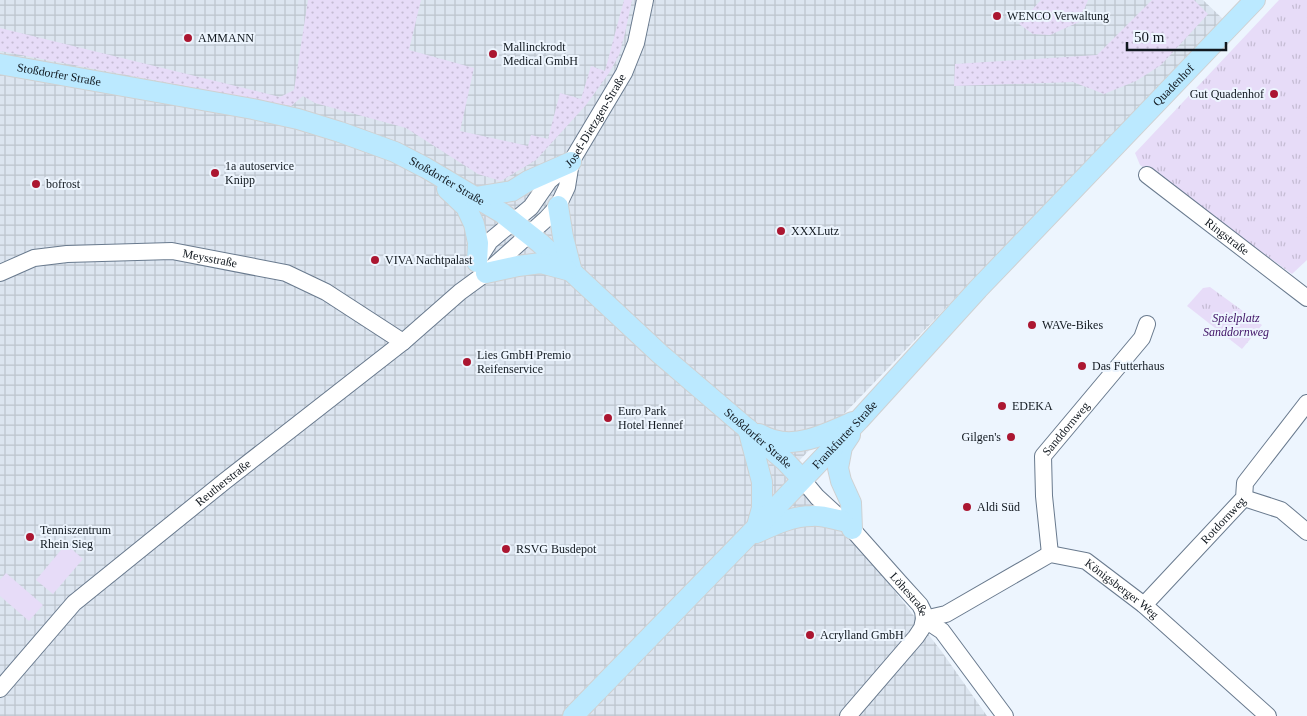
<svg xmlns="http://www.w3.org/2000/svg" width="1307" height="716" viewBox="0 0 1307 716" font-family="Georgia,serif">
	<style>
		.industrial { fill: url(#industrial-grid) }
		.grass { fill: url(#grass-dots) }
		.park { fill: url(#park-tufts) }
		.pitch { fill: #e7dcf8 }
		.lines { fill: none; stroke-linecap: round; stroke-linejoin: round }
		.minor-casing { stroke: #697a8e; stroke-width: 18 }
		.major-casing { stroke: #cfd1d2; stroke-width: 22 }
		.minor { stroke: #fff; stroke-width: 16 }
		.major { stroke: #bbe9ff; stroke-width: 20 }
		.poi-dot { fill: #ab1631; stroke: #edf5fe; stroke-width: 2 }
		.labels { text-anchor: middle; stroke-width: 4; stroke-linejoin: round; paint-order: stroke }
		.poi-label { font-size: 12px; fill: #11181f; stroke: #edf5fe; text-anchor: start }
		.street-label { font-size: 12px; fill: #11181f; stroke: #edf5fe }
		.park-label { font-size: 12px; font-style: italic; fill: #3e1064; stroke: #edf5fe }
	</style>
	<defs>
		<pattern id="industrial-grid" width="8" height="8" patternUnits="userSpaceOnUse" patternTransform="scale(1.25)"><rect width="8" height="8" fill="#dce5f0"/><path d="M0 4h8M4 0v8" fill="none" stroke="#bcc4cd"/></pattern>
		<pattern id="grass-dots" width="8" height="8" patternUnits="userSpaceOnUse" patternTransform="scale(1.25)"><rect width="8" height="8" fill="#e7dcf8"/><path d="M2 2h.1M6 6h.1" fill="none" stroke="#c5bcd4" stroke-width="1.8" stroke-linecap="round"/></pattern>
		<pattern id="park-tufts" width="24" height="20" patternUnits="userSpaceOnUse" patternTransform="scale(1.25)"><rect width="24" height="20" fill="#e7dcf8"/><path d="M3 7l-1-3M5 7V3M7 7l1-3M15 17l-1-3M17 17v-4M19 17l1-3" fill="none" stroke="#c5bcd4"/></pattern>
	</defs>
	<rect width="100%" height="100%" fill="#edf5fe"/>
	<path class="industrial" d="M 0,0 L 1203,0 L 1223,19 L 796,464 L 942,652 L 987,716 L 0,716 Z"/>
	<g class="grass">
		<path d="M 308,0 L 421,0 L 409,50 L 474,68 L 460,131 L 528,146 L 531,135 L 548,139 L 560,93 L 581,99 L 591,66 L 605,71 L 624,0 L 632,0 L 625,33 L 619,55 L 609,73 L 586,105 L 536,160 L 501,181 L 478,174 L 406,128 L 315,103 L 303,96 L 291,106 L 0,51 L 0,28 L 280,97 L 294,90 Z"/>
		<path d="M 1041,0 L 1088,0 L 1079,22 L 1050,35 L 1033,34 L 1019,24 Z"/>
		<path d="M 1152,0 L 1194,0 L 1208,14 L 1161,65 L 1136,81 L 1104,94 L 1073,82 L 954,86 L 955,64 L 1097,55 Z"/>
	</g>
	<g class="park">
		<path d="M 1279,0 L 1307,0 L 1307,260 L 1292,274 L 1140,165 L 1135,153 Z"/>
		<path d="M 1210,287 L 1262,325 L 1242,349 L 1187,306 L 1203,288 Z"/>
	</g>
	<g class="pitch">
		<path d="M 66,544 L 83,559 L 53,594 L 36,580 Z"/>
		<path d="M 6,573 L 43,605 L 29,621 L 0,596 L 0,580 Z"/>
	</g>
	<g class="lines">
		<defs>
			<g id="minor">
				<path id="s1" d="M 1147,175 L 1307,298"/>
				<path id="s2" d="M 476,263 L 490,241 L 531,207 L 549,181 L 571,162 L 624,73 L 636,43 L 645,0"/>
				<path id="s3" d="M 0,273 L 34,258 L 67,254 L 172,251 L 286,273 L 326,292 L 403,342"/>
				<path id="s4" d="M 802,479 L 817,497 L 852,529 L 900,583 L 920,605 L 923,611 L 924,619 L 942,631 L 1005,716"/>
				<path d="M 1244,498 L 1281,510 L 1307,532"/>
				<path id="s5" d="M 1050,554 L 1044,496 L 1043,456 L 1142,338 L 1147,324"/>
				<path id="s6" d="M 1144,605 L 1244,498 L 1245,483 L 1307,403"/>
				<path id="s7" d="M 0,689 L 74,603 L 225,481 L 403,342 L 460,292 L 486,273 L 546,219 L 558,206 L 567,187 L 571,162"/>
				<path id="s8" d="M 848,716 L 916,637 L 922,628 L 924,619 L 946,614 L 1050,554 L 1086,561 L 1144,605 L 1268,716"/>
			</g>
			<g id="major">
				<path id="s9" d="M 0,64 L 253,109 L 298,119 L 340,132 L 395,152 L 426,168 L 502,213 L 540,243 L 572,272 L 660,354 L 785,461 L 802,479"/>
				<path d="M 447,189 L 466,207 L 474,224 L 478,243 L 477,262"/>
				<path d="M 475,197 L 512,191 L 528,181 L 571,162"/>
				<path d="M 558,206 L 563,237 L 572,272"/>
				<path d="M 486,273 L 518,266 L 541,263 L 567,270"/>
				<path d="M 748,429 L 762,482 L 762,508 L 757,526"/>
				<path d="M 759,434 C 764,436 769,439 774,440 C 800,448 829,432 853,422"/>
				<path d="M 850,435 L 842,447 L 838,468 L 841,481 L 851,503 L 852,529"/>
				<path d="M 756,533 C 774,525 792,516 812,516 C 822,515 833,519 843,521"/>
				<path id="s10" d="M 573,716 L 783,500 L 859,420 L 978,289 L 1255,0"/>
			</g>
		</defs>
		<use href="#minor" class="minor-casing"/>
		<use href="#major" class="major-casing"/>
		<use href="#minor" class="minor"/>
		<use href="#major" class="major"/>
	</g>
	<g class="poi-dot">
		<circle cx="997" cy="16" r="5"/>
		<circle cx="188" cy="38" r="5"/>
		<circle cx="493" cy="54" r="5"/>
		<circle cx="1274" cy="94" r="5"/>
		<circle cx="215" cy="173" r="5"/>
		<circle cx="36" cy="184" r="5"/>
		<circle cx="781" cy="231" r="5"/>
		<circle cx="375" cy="260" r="5"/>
		<circle cx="1032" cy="325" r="5"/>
		<circle cx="467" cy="362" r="5"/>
		<circle cx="1082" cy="366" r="5"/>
		<circle cx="1002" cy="406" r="5"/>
		<circle cx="608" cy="418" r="5"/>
		<circle cx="1011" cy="437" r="5"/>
		<circle cx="967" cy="507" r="5"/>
		<circle cx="30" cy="537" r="5"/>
		<circle cx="506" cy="549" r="5"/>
		<circle cx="810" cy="635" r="5"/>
	</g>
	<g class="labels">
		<g class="poi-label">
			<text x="1007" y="20">WENCO Verwaltung</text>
			<text x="198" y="42">AMMANN</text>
			<text x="503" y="51">Mallinckrodt<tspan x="503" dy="14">Medical GmbH</tspan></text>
			<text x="1264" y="98" text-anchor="end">Gut Quadenhof</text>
			<text x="225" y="170">1a autoservice<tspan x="225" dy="14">Knipp</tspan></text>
			<text x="46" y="188">bofrost</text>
			<text x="791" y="235">XXXLutz</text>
			<text x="385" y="264">VIVA Nachtpalast</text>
			<text x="1042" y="329">WAVe-Bikes</text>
			<text x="477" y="359">Lies GmbH Premio<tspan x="477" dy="14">Reifenservice</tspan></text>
			<text x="1092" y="370">Das Futterhaus</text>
			<text x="1012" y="410">EDEKA</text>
			<text x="618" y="415">Euro Park<tspan x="618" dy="14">Hotel Hennef</tspan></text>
			<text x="1001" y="441" text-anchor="end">Gilgen's</text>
			<text x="977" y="511">Aldi Süd</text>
			<text x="40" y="534">Tenniszentrum<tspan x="40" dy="14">Rhein Sieg</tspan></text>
			<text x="516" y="553">RSVG Busdepot</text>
			<text x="820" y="639">Acrylland GmbH</text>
		</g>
		<g class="street-label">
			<text dy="4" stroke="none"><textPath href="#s9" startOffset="60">Stoßdorfer Straße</textPath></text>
			<text dy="4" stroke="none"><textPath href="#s10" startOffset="871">Quadenhof</textPath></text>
			<text dy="4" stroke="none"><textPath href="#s2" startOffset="188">Josef-Dietzgen-Straße</textPath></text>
			<text dy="4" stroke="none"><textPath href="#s9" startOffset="465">Stoßdorfer Straße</textPath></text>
			<text dy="4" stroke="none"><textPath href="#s1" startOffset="101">Ringstraße</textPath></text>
			<text dy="4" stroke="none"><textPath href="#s3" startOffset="214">Meysstraße</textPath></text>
			<text dy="4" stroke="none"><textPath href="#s5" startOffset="134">Sanddornweg</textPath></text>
			<text dy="4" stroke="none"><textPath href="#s10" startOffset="391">Frankfurter Straße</textPath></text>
			<text dy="4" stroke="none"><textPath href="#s9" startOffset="870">Stoßdorfer Straße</textPath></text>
			<text dy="4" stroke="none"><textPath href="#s7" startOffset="305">Reutherstraße</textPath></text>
			<text dy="4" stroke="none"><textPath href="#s6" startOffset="116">Rotdornweg</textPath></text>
			<text dy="4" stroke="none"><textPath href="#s8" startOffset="349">Königsberger Weg</textPath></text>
			<text dy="4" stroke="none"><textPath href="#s4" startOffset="158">Löhestraße</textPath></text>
		</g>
		<g class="park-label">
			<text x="1236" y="322">Spielplatz<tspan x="1236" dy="14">Sanddornweg</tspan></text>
		</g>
	</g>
	<path d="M1127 42v8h99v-8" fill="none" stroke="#11181f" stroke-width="2.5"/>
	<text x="1134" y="42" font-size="15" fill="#11181f" stroke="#edf5fe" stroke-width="4" paint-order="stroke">50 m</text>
</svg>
